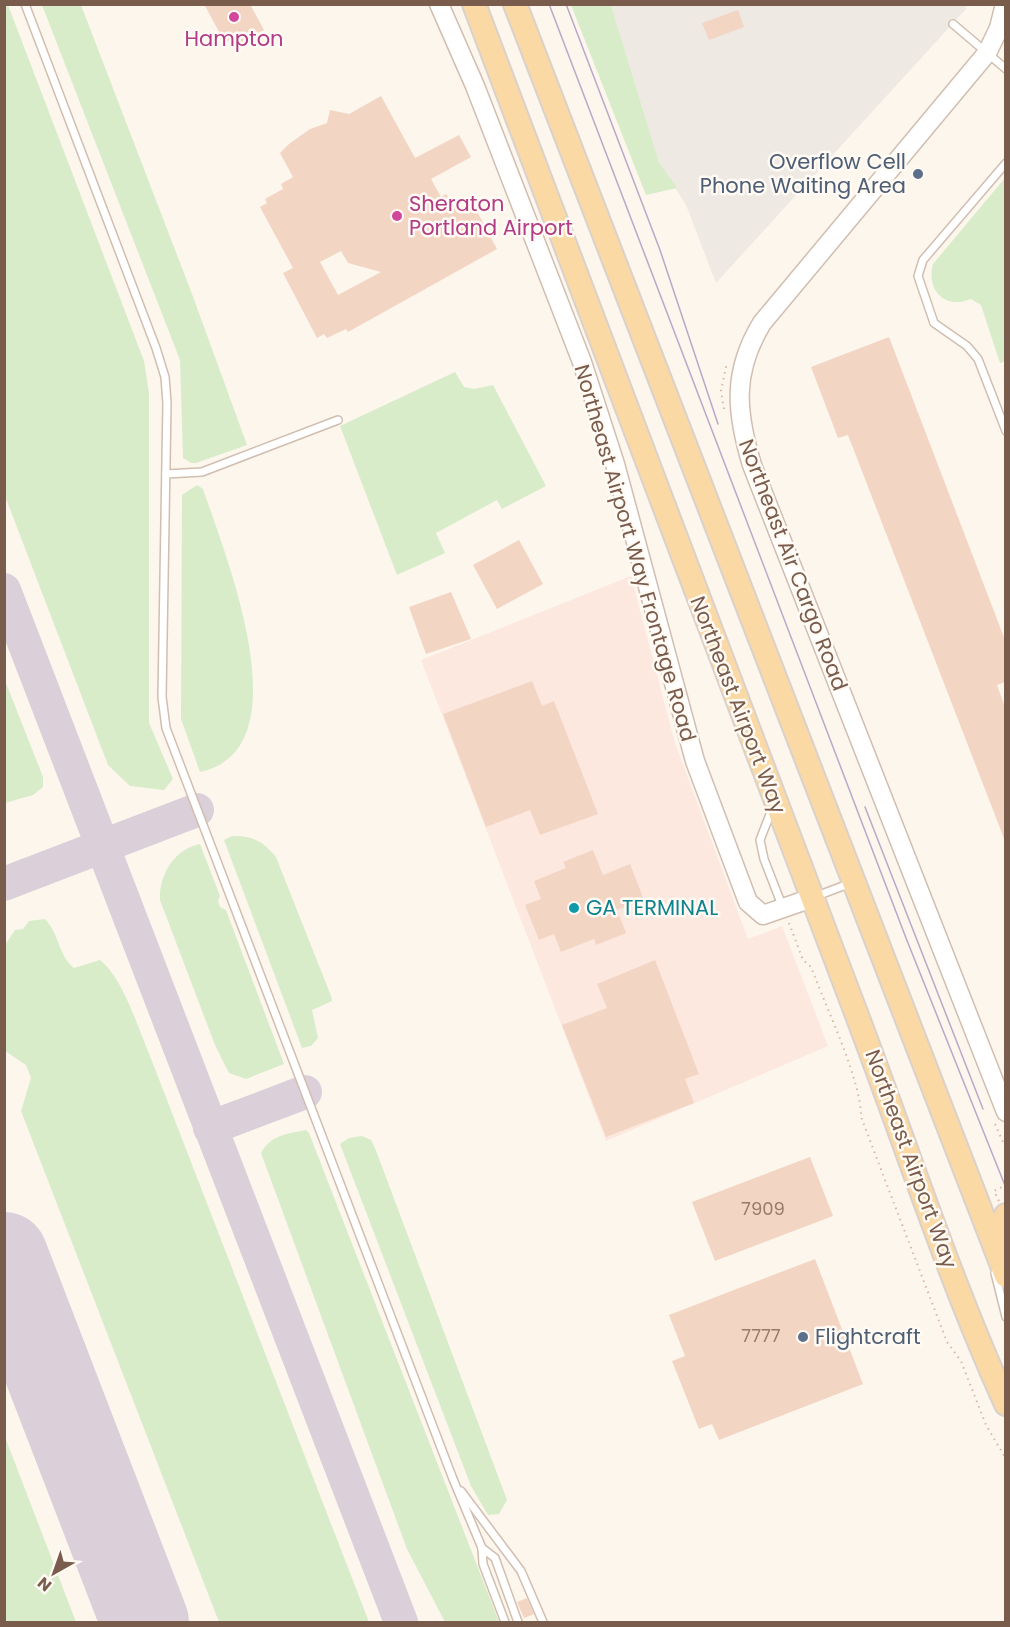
<svg xmlns="http://www.w3.org/2000/svg" width="1010" height="1627" viewBox="0 0 1010 1627" font-family="Poppins,sans-serif">
	<style>
		.commercial { fill: #fde8e0 }
		.industrial { fill: #efe9e4 }
		.green { fill: #d8ecc9 }
		.lines { fill: none; stroke-linecap: round; stroke-linejoin: round }
		.taxiway { stroke: #dbcfda; stroke-width: 34 }
		.runway { stroke: #dbcfda; stroke-width: 88 }
		.building { fill: #f3d5c3; fill-rule: evenodd }
		.service-casing { stroke: #d1beb0; stroke-width: 10 }
		.tertiary-casing { stroke: #d1beb0; stroke-width: 21 }
		.primary-casing { stroke: #dad1cd; stroke-width: 26 }
		.path { stroke: #d9b8a5; stroke-width: 2; stroke-dasharray: 1.5 4.5; stroke-linecap: butt }
		.service { stroke: #fff; stroke-width: 7 }
		.tertiary { stroke: #fff; stroke-width: 18 }
		.primary { stroke: #fbd9a5; stroke-width: 22 }
		.tram { stroke: #b9a8c9; stroke-width: 1.5 }
		.hotel-dot { fill: #d1479c; stroke: #fffaf3; stroke-width: 2 }
		.service-dot { fill: #5c6f8a; stroke: #fffaf3; stroke-width: 2 }
		.culture-dot { fill: #0f9aa8; stroke: #fffaf3; stroke-width: 2 }
		.labels { text-anchor: middle; stroke-width: 5; stroke-linejoin: round; paint-order: stroke }
		.number-label { font-size: 18px; fill: #987a6a }
		.hotel-label { font-size: 21px; fill: #b23c85; stroke: #fffaf3 }
		.service-label { font-size: 21px; fill: #4e5e75; stroke: #fffaf3; text-anchor: end }
		.street-label { font-size: 21px; fill: #7a5c4d; stroke: #fffaf3 }
		.culture-label { font-size: 21px; fill: #0d838f; stroke: #fffaf3; text-anchor: start }
	</style>
	<rect width="100%" height="100%" fill="#fdf6ec"/>
	<path class="commercial" d="M 631,576 L 675,743 L 748,939 L 782,926 L 828,1046 L 606,1141 L 421,660 Z"/>
	<path class="industrial" d="M 965,4 L 966,9 L 716,283 L 686,205 L 659,162 L 611,5 Z"/>
	<g class="green">
		<path d="M 8,5 L 144,361 L 149,393 L 149,723 L 173,779 L 164,790 L 130,786 L 108,765 L 5,496 L 4,5 Z"/>
		<path d="M 42,5 L 81,5 L 192,294 L 247,445 L 196,463 L 191,463 L 183,458 L 180,360 Z"/>
		<path d="M 571,5 L 611,5 L 659,162 L 677,188 L 646,195 Z"/>
		<path d="M 1005,178 L 1006,361 L 1000,363 L 981,305 L 971,299 C 945,310 926,290 933,264 Z"/>
		<path d="M 455,372 L 464,387 L 474,389 L 493,385 L 546,486 L 502,509 L 497,500 L 436,533 L 445,553 L 397,575 L 340,426 Z"/>
		<path d="M 197,485 L 203,489 C 224,552 306,750 200,772 L 181,719 L 182,495 Z"/>
		<path d="M 4,678 L 43,777 L 43,787 L 33,795 L 5,803 Z"/>
		<path d="M 232,836 C 253,835 263,842 276,857 L 331,996 L 332,1001 L 312,1010 L 318,1038 L 311,1046 L 302,1048 L 224,840 Z"/>
		<path d="M 200,844 L 220,896 L 218,901 L 220,907 L 226,910 L 284,1064 L 246,1079 L 229,1073 L 215,1045 L 160,900 C 159,875 174,849 200,844 Z"/>
		<path d="M 45,919 C 59,933 59,957 74,968 L 100,960 C 123,978 138,1028 150,1056 L 369,1622 L 219,1622 L 21,1111 L 31,1078 L 26,1065 L 5,1051 L 5,945 L 15,930 L 23,929 L 29,921 Z"/>
		<path d="M 306,1130 L 309,1133 L 499,1622 L 445,1622 L 407,1549 L 261,1153 C 271,1135 286,1134 306,1130 Z"/>
		<path d="M 362,1136 L 371,1140 L 375,1148 L 507,1500 L 499,1514 L 488,1515 L 471,1486 L 340,1144 L 349,1138 Z"/>
		<path d="M 4,1437 L 5,1437 L 76,1622 L 5,1622 Z"/>
	</g>
	<g class="lines">
		<g class="taxiway">
			<path d="M 4,590 L 401,1622"/>
			<path d="M 4,884 L 197,810"/>
			<path d="M 210,1128 L 305,1092"/>
		</g>
		<path class="runway" d="M 4,1256 L 145,1622"/>
	</g>
	<g class="building">
		<path d="M 204,4 L 250,4 L 264,30 L 232,47 L 229,41 L 225,43 Z"/>
		<path d="M 738,10 L 744,27 L 709,40 L 702,23 Z"/>
		<path d="M 381,96 L 415,158 L 459,135 L 471,157 L 431,179 L 441,197 L 446,194 L 453,205 L 464,209 L 473,204 L 497,249 L 348,332 L 346,329 L 327,338 L 324,334 L 317,338 L 283,273 L 293,268 L 260,207 L 267,203 L 265,199 L 283,189 L 281,184 L 293,177 L 280,153 L 289,144 L 310,129 L 327,123 L 330,110 L 349,114 ZM 341,251 L 348,263 L 381,272 L 338,295 L 320,262 Z"/>
		<path d="M 889,337 L 1005,640 L 1005,682 L 997,685 L 1005,707 L 1005,841 L 848,435 L 838,438 L 811,367 Z"/>
		<path d="M 519,540 L 543,584 L 497,609 L 473,565 Z"/>
		<path d="M 451,592 L 471,639 L 426,654 L 409,607 Z"/>
		<path d="M 532,681 L 542,706 L 554,701 L 598,814 L 540,835 L 530,810 L 486,827 L 443,714 Z"/>
		<path d="M 593,850 L 603,875 L 630,864 L 644,900 L 617,910 L 626,933 L 596,945 L 594,939 L 561,952 L 554,934 L 539,940 L 525,905 L 541,899 L 534,881 L 566,868 L 563,862 Z"/>
		<path d="M 655,960 L 699,1074 L 685,1079 L 694,1103 L 606,1137 L 562,1025 L 607,1008 L 597,984 Z"/>
		<path d="M 810,1157 L 833,1216 L 715,1261 L 692,1202 Z"/>
		<path d="M 815,1259 L 863,1384 L 719,1440 L 712,1424 L 699,1429 L 672,1361 L 685,1356 L 669,1315 Z"/>
		<path d="M 527,1598 L 534,1614 L 524,1618 L 517,1602 Z"/>
	</g>
	<g class="lines">
		<defs>
			<g id="service">
				<path d="M 25,4 L 156,348 L 165,377 L 167,403 L 162,697 L 166,728 L 453,1479 L 482,1548 L 483,1564 L 505,1622"/>
				<path d="M 953,24 L 1006,69"/>
				<path d="M 1006,163 L 923,260 L 918,276 L 934,323 L 967,346 L 978,359 L 1006,431"/>
				<path d="M 166,474 L 202,472 L 338,420"/>
				<path d="M 772,809 L 760,840 L 764,859 L 783,908"/>
				<path d="M 814,897 L 851,883"/>
				<path d="M 995,1273 L 1006,1317"/>
				<path d="M 461,1491 L 521,1571 L 543,1622"/>
				<path d="M 482,1548 L 495,1558 L 518,1622"/>
			</g>
			<g id="tertiary">
				<path d="M 439,4 L 475,86 L 582,362 L 615,464 L 695,761 L 748,902 L 763,915 L 812,898"/>
				<path d="M 1005,4 L 999,28 L 987,53 L 762,323 C 732,372 736,412 752,465 L 1006,1112"/>
			</g>
			<g id="primary">
				<path d="M 474,4 C 601,334 723,667 850,997 C 902,1132 946,1272 1006,1404"/>
				<path d="M 515,4 L 1006,1276"/>
				<path d="M 1006,1215 L 1003,1221 L 1006,1232"/>
			</g>
		</defs>
		<use href="#service" class="service-casing"/>
		<use href="#tertiary" class="tertiary-casing"/>
		<use href="#primary" class="primary-casing"/>
		<g class="path">
			<path d="M 724,409 L 721,391 L 727,362"/>
			<path d="M 789,923 L 803,960 L 811,967 L 815,977 C 829,1014 861,1081 861,1117 L 947,1342 L 961,1361 L 986,1425 L 1006,1459"/>
			<path d="M 995,1124 L 1006,1149"/>
			<path d="M 999,1201 L 994,1191 L 1006,1185"/>
		</g>
		<use href="#service" class="service"/>
		<use href="#tertiary" class="tertiary"/>
		<use href="#primary" class="primary"/>
		<g class="tram">
			<path d="M 549,4 L 906,938 L 1006,1188"/>
			<path d="M 566,4 L 660,250 L 718,424"/>
			<path d="M 865,807 L 983,1109"/>
		</g>
	</g>
	<g class="hotel-dot">
		<circle cx="234" cy="17" r="6"/>
		<circle cx="397" cy="216" r="6"/>
	</g>
	<g class="service-dot">
		<circle cx="918" cy="174" r="6"/>
		<circle cx="803" cy="1337" r="6"/>
	</g>
	<circle class="culture-dot" cx="574" cy="908" r="6"/>
	<g class="labels">
		<g class="number-label">
			<text x="763" y="1215">7909</text>
			<text x="761" y="1342">7777</text>
		</g>
		<g class="hotel-label">
			<text x="234" y="46">Hampton</text>
			<text x="409" y="211" text-anchor="start">Sheraton<tspan x="409" dy="24">Portland Airport</tspan></text>
		</g>
		<g class="service-label">
			<text x="906" y="169">Overflow Cell<tspan x="906" dy="24">Phone Waiting Area</tspan></text>
			<text x="815" y="1344" text-anchor="start">Flightcraft</text>
		</g>
		<g class="street-label">
			<text transform="translate(635 553) rotate(74)" y="7">Northeast Airport Way Frontage Road</text>
			<text transform="translate(793 565) rotate(69)" y="7">Northeast Air Cargo Road</text>
			<text transform="translate(738 705) rotate(69)" y="7">Northeast Airport Way</text>
			<text transform="translate(911 1159) rotate(70)" y="7">Northeast Airport Way</text>
		</g>
		<g class="culture-label">
			<text x="586" y="915">GA TERMINAL</text>
		</g>
	</g>
	<rect width="1010" height="1627" fill="none" stroke="#7a5c4d" stroke-width="12"/>
	<g transform="translate(54 1573) rotate(220)" stroke="#fffaf3" stroke-width="4.5" paint-order="stroke">
	<path d="M0-4.5L10 22L0 15L-10 22Z" fill="#7a5c4d"/>
	<text y="-9" font-size="16" font-weight="bold" text-anchor="middle" fill="#7a5c4d">N</text>
	</g>
</svg>
